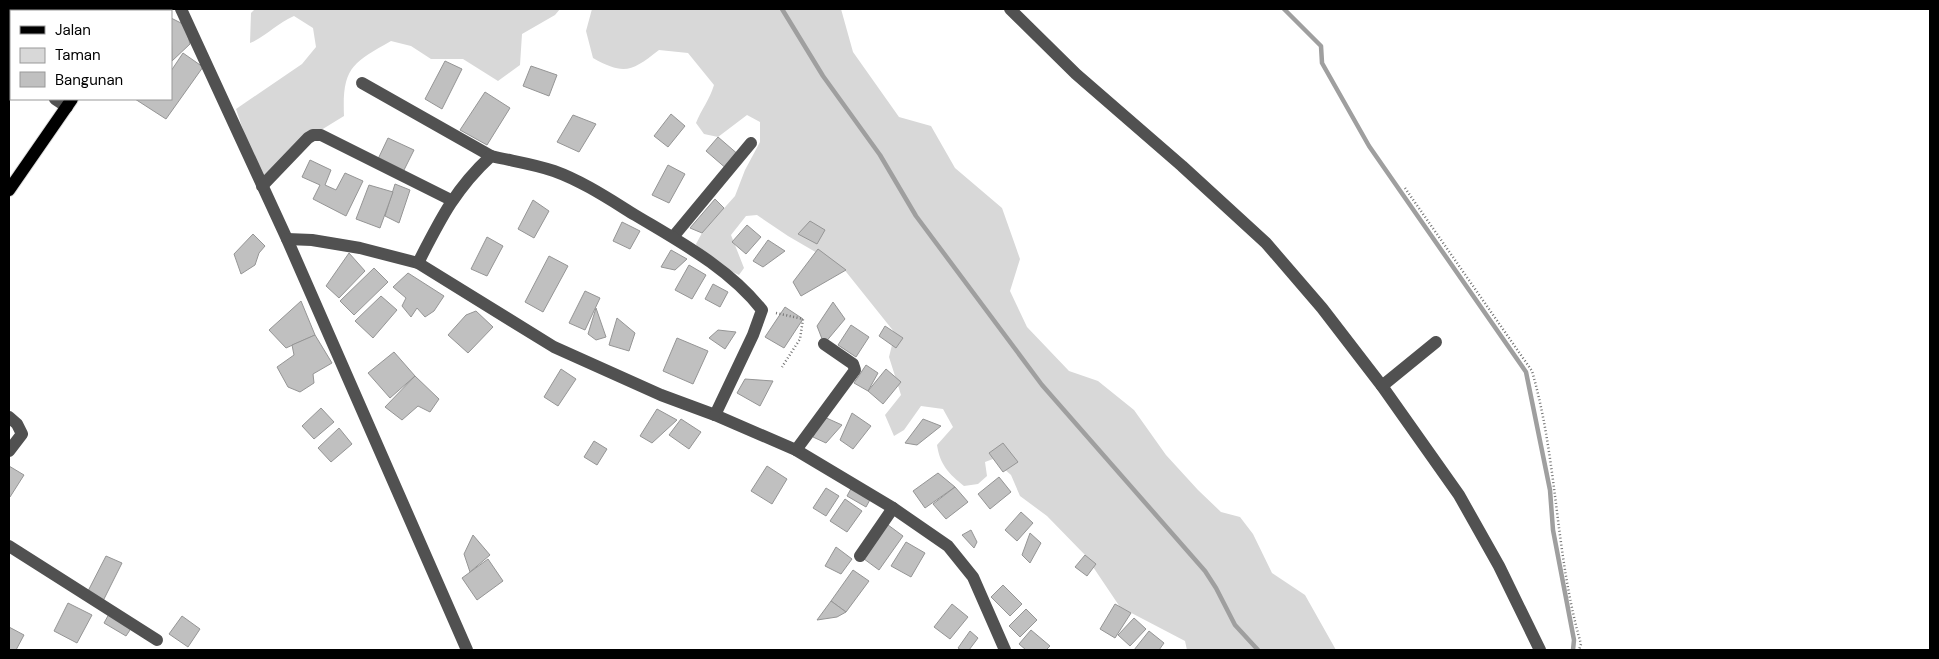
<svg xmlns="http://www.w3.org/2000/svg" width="1939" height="659" viewBox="0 0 1939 659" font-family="'DM Sans',sans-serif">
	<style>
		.green { fill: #d8d8d8 }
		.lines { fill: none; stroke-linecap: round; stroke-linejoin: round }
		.stream { stroke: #9f9f9f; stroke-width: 4.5 }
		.building { fill: #c0c0c0; stroke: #959595 }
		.major-casing { stroke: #dbdbdb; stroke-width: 14 }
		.path { stroke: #737373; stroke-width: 2.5; stroke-dasharray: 1 2.5; stroke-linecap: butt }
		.minor { stroke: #515151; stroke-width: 12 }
		.major { stroke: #000; stroke-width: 12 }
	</style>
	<rect width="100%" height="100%" fill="#fff"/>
	<g class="green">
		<path d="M 255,9 L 560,9 L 555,15 L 522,34 L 520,65 L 498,81 L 463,59 L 431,59 L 411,46 L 391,41 C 352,63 342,68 344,116 L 313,135 L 260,180 L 236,109 L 302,64 L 316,47 L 313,28 L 294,16 C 277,23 267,36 250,43 L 251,13 Z"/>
		<path d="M 592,9 L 841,9 L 853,52 L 899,117 L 931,126 L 955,168 L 1002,208 L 1020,259 L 1010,291 L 1027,327 L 1069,371 L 1098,381 L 1134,410 L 1166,455 L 1198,490 L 1221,512 L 1240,517 L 1253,534 L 1272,573 L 1305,595 L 1336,650 L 1187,650 L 1185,641 L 1120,607 L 1085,555 L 1047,516 L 1020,496 L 1011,475 L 993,459 L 985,462 L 987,476 L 978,484 L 964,486 C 949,474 940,465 937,445 L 953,427 L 943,409 L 921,406 L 904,430 L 894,436 L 885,415 L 901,395 L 889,357 L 895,333 L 843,268 L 788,236 L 757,215 L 746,216 L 731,235 L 744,268 L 739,275 L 703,258 L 696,244 L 702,233 L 735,196 L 745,170 L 760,142 L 760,122 L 747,115 L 718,137 L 704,134 L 696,123 C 701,110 710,99 714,85 L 688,53 L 659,50 C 632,71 625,76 593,58 L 586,31 Z"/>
	</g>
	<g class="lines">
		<g class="stream">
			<path d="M 782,9 L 823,76 L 880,155 L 916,216 L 1042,385 L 1205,571 L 1216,588 L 1235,625 L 1258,650"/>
			<path d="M 1284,9 L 1321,46 L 1322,63 L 1369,146 L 1526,372 L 1550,490 L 1553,530 L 1574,640 L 1573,650"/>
		</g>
	</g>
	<g class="building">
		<path d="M 171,18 L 185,25 L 190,44 L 172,61 Z"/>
		<path d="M 183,53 L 203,67 L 166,119 L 135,99 L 171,99 L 171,71 Z"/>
		<path d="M 445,61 L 462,69 L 442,109 L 425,99 Z"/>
		<path d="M 531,66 L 557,75 L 549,96 L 523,86 Z"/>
		<path d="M 485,92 L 510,108 L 487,145 L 460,130 Z"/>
		<path d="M 671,114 L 685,126 L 668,147 L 654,136 Z"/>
		<path d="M 573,115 L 596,124 L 579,152 L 557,142 Z"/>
		<path d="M 718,137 L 740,156 L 728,170 L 706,151 Z"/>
		<path d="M 388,138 L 414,150 L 403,172 L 378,159 Z"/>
		<path d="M 310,160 L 331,170 L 325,185 L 336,190 L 345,173 L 363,181 L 346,216 L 313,199 L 320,185 L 302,177 Z"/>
		<path d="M 668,165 L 685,174 L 669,203 L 652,195 Z"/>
		<path d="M 395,184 L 410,190 L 399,223 L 385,216 Z"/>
		<path d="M 369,185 L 393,192 L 380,228 L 356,219 Z"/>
		<path d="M 715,199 L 724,208 L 702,233 L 690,228 Z"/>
		<path d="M 533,200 L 549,211 L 534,238 L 518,229 Z"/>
		<path d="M 810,221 L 825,230 L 817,244 L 798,234 Z"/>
		<path d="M 622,222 L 640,231 L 630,249 L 613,241 Z"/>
		<path d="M 747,225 L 761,237 L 746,254 L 732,242 Z"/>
		<path d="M 253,234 L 265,246 L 259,253 L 255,265 L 241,274 L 234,254 Z"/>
		<path d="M 487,237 L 503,246 L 487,276 L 471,269 Z"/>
		<path d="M 768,240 L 785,251 L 763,267 L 753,261 Z"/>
		<path d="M 818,249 L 846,270 L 801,296 L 793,282 Z"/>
		<path d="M 671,250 L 687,259 L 675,270 L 661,267 Z"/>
		<path d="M 349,253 L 365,271 L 339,298 L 326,286 Z"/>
		<path d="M 549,256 L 568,266 L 543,312 L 525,302 Z"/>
		<path d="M 689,265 L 706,275 L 692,299 L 675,290 Z"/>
		<path d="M 374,268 L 388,282 L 354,315 L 340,301 Z"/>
		<path d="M 408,273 L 444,296 L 434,311 L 425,317 L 417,308 L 411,317 L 402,306 L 406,298 L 393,287 Z"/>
		<path d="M 713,284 L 728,292 L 720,307 L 705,299 Z"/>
		<path d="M 585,291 L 600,298 L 585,330 L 569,323 Z"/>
		<path d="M 381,296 L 397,310 L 373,338 L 355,321 Z"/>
		<path d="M 301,301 L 315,335 L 286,348 L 269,330 Z"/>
		<path d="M 833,302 L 845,319 L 824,344 L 817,326 Z"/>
		<path d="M 785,307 L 803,319 L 784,348 L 765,337 Z"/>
		<path d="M 596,308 L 606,337 L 596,340 L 588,334 Z"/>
		<path d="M 476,311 L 493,327 L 468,353 L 448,335 L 466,315 Z"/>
		<path d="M 617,318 L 635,333 L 629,351 L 609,345 Z"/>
		<path d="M 851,325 L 869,337 L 856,357 L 838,345 Z"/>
		<path d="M 885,326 L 903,338 L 896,348 L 879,336 Z"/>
		<path d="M 718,330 L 736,332 L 725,349 L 709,338 Z"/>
		<path d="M 315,335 L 332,363 L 313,374 L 314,383 L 300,392 L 288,387 L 277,367 L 294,355 L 292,345 Z"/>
		<path d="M 677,338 L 708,351 L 693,384 L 663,371 Z"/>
		<path d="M 394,352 L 415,376 L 390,398 L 368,373 Z"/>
		<path d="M 866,365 L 878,373 L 868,391 L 854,383 Z"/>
		<path d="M 561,369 L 576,379 L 558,406 L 544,397 Z"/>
		<path d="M 886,369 L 901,382 L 883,404 L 868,391 Z"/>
		<path d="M 415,376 L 439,399 L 430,412 L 418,406 L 402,420 L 385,407 Z"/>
		<path d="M 745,379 L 773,381 L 760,406 L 737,393 Z"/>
		<path d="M 321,408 L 334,422 L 314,439 L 302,426 Z"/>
		<path d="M 657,409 L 677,420 L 652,443 L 640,436 Z"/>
		<path d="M 852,413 L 871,426 L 853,449 L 840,440 Z"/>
		<path d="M 822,416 L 842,425 L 826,443 L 813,437 Z"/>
		<path d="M 681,419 L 701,432 L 689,449 L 669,435 Z"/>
		<path d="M 923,419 L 941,426 L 917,445 L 905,443 Z"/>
		<path d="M 339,428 L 352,444 L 331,462 L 318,448 Z"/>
		<path d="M 594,441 L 607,449 L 597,465 L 584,457 Z"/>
		<path d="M 1003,443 L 1018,462 L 1003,472 L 989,453 Z"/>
		<path d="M 9,466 L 24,475 L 10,497 L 9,497 Z"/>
		<path d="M 767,466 L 787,479 L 772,504 L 751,491 Z"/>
		<path d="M 938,473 L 955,487 L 925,508 L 913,491 Z"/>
		<path d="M 999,477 L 1011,492 L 990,509 L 978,494 Z"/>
		<path d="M 853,485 L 872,496 L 866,507 L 847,496 Z"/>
		<path d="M 955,487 L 968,502 L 946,519 L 933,504 Z"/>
		<path d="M 826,488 L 839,496 L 826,516 L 813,508 Z"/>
		<path d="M 845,499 L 862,511 L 847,532 L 830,521 Z"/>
		<path d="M 1021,512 L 1033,523 L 1017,541 L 1005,530 Z"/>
		<path d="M 884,522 L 903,536 L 879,570 L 860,556 Z"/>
		<path d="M 971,530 L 977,542 L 974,548 L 962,535 Z"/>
		<path d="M 1030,533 L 1041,543 L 1030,563 L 1022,555 Z"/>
		<path d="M 473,535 L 490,555 L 470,572 L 464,554 Z"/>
		<path d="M 906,542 L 925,553 L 911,577 L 891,566 Z"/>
		<path d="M 836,547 L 852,559 L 841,574 L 825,566 Z"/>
		<path d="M 1085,555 L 1096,564 L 1087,576 L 1075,567 Z"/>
		<path d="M 106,556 L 122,563 L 103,601 L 87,593 Z"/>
		<path d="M 488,559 L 503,581 L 477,600 L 462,578 Z"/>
		<path d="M 853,570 L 869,581 L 846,612 L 831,601 Z"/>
		<path d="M 1003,585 L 1022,604 L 1010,616 L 991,597 Z"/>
		<path d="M 831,601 L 846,612 L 837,617 L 817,620 Z"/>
		<path d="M 68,603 L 92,615 L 77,643 L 54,631 Z"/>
		<path d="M 952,604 L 968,617 L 950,639 L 934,627 Z"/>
		<path d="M 1115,604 L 1131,613 L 1115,638 L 1100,629 Z"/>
		<path d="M 1026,609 L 1037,620 L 1020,637 L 1009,626 Z"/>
		<path d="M 109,614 L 132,627 L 126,636 L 104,623 Z"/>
		<path d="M 182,616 L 200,629 L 188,647 L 169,634 Z"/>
		<path d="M 1134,618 L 1146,629 L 1130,646 L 1118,635 Z"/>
		<path d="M 9,627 L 24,635 L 16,650 L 9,650 Z"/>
		<path d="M 1031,630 L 1050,646 L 1046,650 L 1026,650 L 1019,644 Z"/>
		<path d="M 970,631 L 978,638 L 969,650 L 961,650 L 958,648 Z"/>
		<path d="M 1149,631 L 1164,643 L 1159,650 L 1134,650 Z"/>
	</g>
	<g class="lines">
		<defs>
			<g id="major">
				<path d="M 132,11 L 134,9"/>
				<path d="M 9,190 L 72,99"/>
			</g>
		</defs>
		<use href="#major" class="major-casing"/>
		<g class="path">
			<path d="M 1405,188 L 1532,371 C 1558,461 1555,555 1581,644 L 1579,650"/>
			<path d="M 776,313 L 803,319 L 800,339 L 782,367"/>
		</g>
		<g class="minor">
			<path d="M 181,9 L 287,239 L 467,650"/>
			<path d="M 1010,9 L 1076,74 L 1182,166 L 1266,243 L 1322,308 L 1382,386 L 1459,495 L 1499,566 L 1540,650"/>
			<path d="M 9,65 L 11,66"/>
			<path d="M 362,83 L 491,156"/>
			<path d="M 55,99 L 67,107"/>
			<path d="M 262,186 L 308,138 L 313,135 L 321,135 L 451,200"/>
			<path d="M 673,237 L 751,143"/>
			<path d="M 287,239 L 312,240 L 360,248 L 418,263 L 554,347 L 661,395 L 715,415 L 796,450 L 893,508 L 948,546 L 973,577 L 1005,650"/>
			<path d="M 418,263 C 440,220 455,189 491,156 C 512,161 534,164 554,171 C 582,181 609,199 635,215 C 680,242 729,268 762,310 L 753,335 L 715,415"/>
			<path d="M 1382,386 L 1436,342"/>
			<path d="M 9,417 L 17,424 L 22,434 L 9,451"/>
			<path d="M 796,450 L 855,370 L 853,364 L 824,344"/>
			<path d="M 9,546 L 157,640"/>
			<path d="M 860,556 L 893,508"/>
		</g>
		<use href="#major" class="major"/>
	</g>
	<rect width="1939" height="659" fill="none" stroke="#000000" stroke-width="20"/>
	<rect x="10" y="10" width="162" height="90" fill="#ffffff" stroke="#999999"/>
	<rect x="20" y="26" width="25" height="8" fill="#000000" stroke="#999999"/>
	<text x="55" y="35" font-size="15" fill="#000000">Jalan</text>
	<rect x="20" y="48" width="25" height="15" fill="#d8d8d8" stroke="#999999"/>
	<text x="55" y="60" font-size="15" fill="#000000">Taman</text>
	<rect x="20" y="72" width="25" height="15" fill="#c0c0c0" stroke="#999999"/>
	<text x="55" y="85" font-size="15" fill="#000000">Bangunan</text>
</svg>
